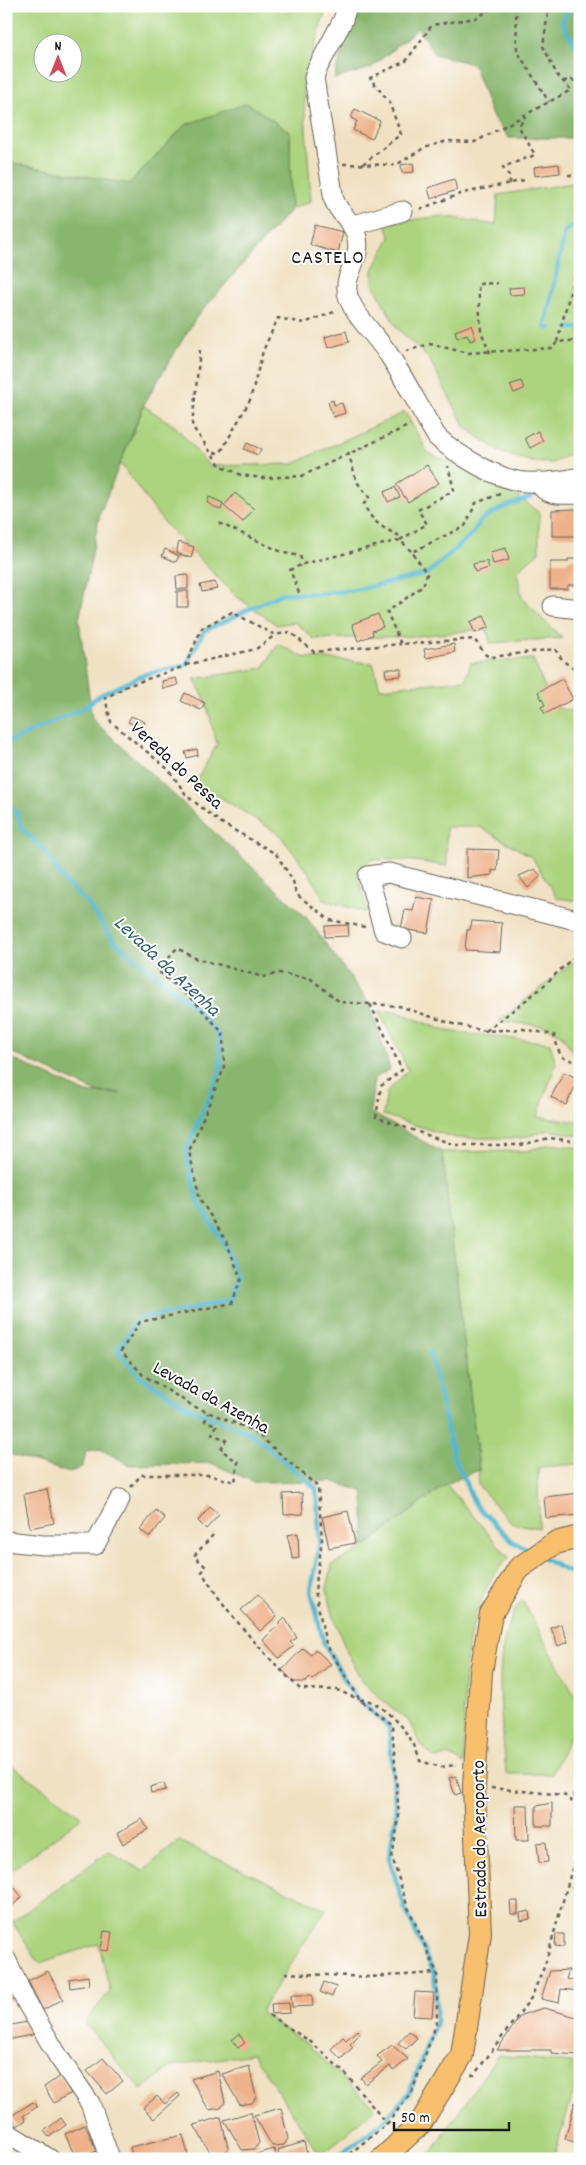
<svg xmlns="http://www.w3.org/2000/svg" width="586" height="2165" viewBox="0 0 586 2165" font-family="Dekko,sans-serif">
	<style>
		.green { fill: #acd47f; stroke: #64784e; fill-rule: evenodd }
		.forest { fill: #89b66e; stroke: #526945 }
		.lines { fill: none; stroke-linecap: round; stroke-linejoin: round }
		.stream { stroke: #52b7d0; stroke-width: 4.5 }
		.building { fill: #eeb28b }
		.minor-casing { stroke: #666156; stroke-width: 21 }
		.major-casing { stroke: #666156; stroke-width: 24 }
		.path { stroke: #666156; stroke-width: 2.5; stroke-dasharray: 4 4; stroke-linecap: butt }
		.minor { stroke: #fff; stroke-width: 19 }
		.major { stroke: #f8bf6c; stroke-width: 22 }
		.labels { text-anchor: middle; stroke-width: 4; stroke-linejoin: round; paint-order: stroke }
		.street-label { font-size: 19px; fill: #1c1c1c; stroke: #fff }
		.neighbourhood-label { font-size: 20px; letter-spacing: 1px; fill: #1c1c1c; stroke: #fff }
		.water-label { font-size: 20px; font-style: italic; fill: #34626d; stroke: #fff }
	</style>
	<rect width="100%" height="100%" fill="#fff"/>
	<filter id="ink" filterUnits="userSpaceOnUse"><feTurbulence type="fractalNoise" baseFrequency=".02" numOctaves="2"/><feDisplacementMap in="SourceGraphic" scale="10" xChannelSelector="R" yChannelSelector="G"/><feConvolveMatrix kernelMatrix="1 2 1 2 8 2 1 2 1" color-interpolation-filters="sRGB"/></filter>
	<filter id="wash" filterUnits="userSpaceOnUse"><feTurbulence type="fractalNoise" baseFrequency=".0096" numOctaves="4" result="noise"/><feDisplacementMap in="SourceGraphic" scale="20" xChannelSelector="R" yChannelSelector="G"/><feGaussianBlur stdDeviation="1.12" result="paint"/><feColorMatrix in="noise" values="0 0 0 0 0 0 0 0 0 0 0 0 0 0 0 0 0 1.4 0 .05"/><feComposite in="paint" operator="in"/></filter>
	<g filter="url(#wash)">
		<rect width="100%" height="100%" fill="#f0e1c2"/>
		<g class="green">
			<path d="M 6,6 L 327,6 L 303,85 L 311,201 L 291,209 L 290,132 L 185,125 L 129,184 L 6,162 ZM 42,42 L 72,42 L 72,72 L 42,72 Z"/>
			<path d="M 580,182 L 580,449 L 552,463 L 532,462 L 500,452 L 466,428 L 429,359 L 397,328 L 373,284 L 373,270 L 390,237 L 386,223 L 443,216 L 496,225 L 498,195 Z"/>
			<path d="M 144,406 L 176,427 L 209,466 L 293,464 L 405,412 L 428,453 L 505,486 L 539,513 L 539,552 L 517,571 L 522,598 L 562,638 L 490,643 L 487,629 L 418,636 L 314,639 L 295,622 L 277,625 L 236,596 L 164,523 L 120,463 Z"/>
			<path d="M 278,644 L 303,657 L 373,663 L 380,688 L 465,680 L 471,663 L 533,659 L 553,707 L 580,713 L 580,901 L 557,898 L 532,857 L 480,827 L 446,827 L 447,866 L 415,861 L 372,859 L 357,870 L 368,913 L 324,900 L 310,874 L 279,834 L 196,782 L 217,744 L 205,699 L 194,679 L 263,668 Z"/>
			<path d="M 580,957 L 580,1039 L 574,1054 L 561,1034 L 544,1026 L 499,1021 Z"/>
			<path d="M 379,1011 L 398,1012 L 446,1031 L 550,1043 L 556,1064 L 537,1117 L 580,1122 L 580,1136 L 549,1130 L 522,1138 L 456,1138 L 383,1115 L 387,1092 L 408,1070 Z"/>
			<path d="M 550,1144 L 580,1148 L 580,1464 L 538,1467 L 539,1528 L 511,1523 L 478,1485 L 479,1470 L 442,1152 L 526,1151 Z"/>
			<path d="M 446,1484 L 509,1558 C 502,1565 494,1573 490,1582 C 458,1641 464,1700 464,1764 L 449,1755 L 436,1759 L 422,1746 L 408,1720 L 387,1704 L 362,1681 L 346,1650 L 334,1618 L 327,1589 L 332,1565 L 364,1547 Z"/>
			<path d="M 522,1600 L 580,1705 L 580,1715 L 552,1774 L 506,1774 C 503,1724 488,1642 522,1600 Z"/>
			<path d="M 6,1761 L 82,1817 L 6,1874 Z"/>
			<path d="M 179,1841 L 326,1909 L 260,2012 L 308,2045 L 375,2108 L 321,2156 L 253,2054 L 174,2065 L 141,2090 L 84,2022 L 110,1992 L 99,1944 L 39,1963 L 12,1922 L 109,1851 L 143,1871 Z"/>
			<path d="M 498,2055 L 580,2064 L 580,2071 L 553,2159 L 439,2159 L 428,2157 Z"/>
		</g>
		<g class="forest">
			<path d="M 355,6 L 580,6 L 580,138 L 509,138 L 492,116 L 473,64 L 434,54 L 418,28 L 371,68 L 334,79 Z"/>
			<path d="M 247,103 L 290,132 L 291,209 L 195,319 L 145,402 L 100,513 L 79,620 L 92,719 L 306,917 L 370,1004 L 390,1069 L 374,1079 L 370,1112 L 442,1152 L 479,1470 L 446,1484 L 364,1547 L 364,1492 L 332,1481 L 254,1482 L 211,1463 L 130,1465 L 100,1449 L 86,1451 L 83,1466 L 70,1473 L 6,1453 L 6,1056 L 87,1093 L 120,1093 L 97,1092 L 6,1050 L 6,162 L 129,184 L 185,125 Z"/>
		</g>
		<g class="lines">
			<g class="stream">
				<path d="M 570,6 L 562,22 L 580,55"/>
				<path d="M 551,328 L 545,328 L 565,231 L 580,221"/>
				<path d="M 568,328 L 580,328"/>
				<path d="M 6,743 L 82,709 L 100,695 L 146,674 L 186,665 L 204,631 L 283,593 L 314,594 L 355,590 L 427,574 L 471,535 L 481,520 L 500,509 L 531,497"/>
				<path d="M 6,806 L 17,812 L 21,828 L 43,849 L 64,881 L 88,904 L 114,941 L 192,1005 L 219,1035 L 221,1068 L 186,1151 L 197,1200 L 223,1242 L 237,1279 L 229,1300 L 185,1311 L 138,1318 L 117,1351 L 141,1377 L 191,1409 L 252,1434 L 316,1488 L 320,1540 L 311,1591 L 324,1644 L 355,1697 L 389,1727 L 396,1816 L 389,1857 L 404,1906 L 434,1974 L 436,1990 L 436,2022 L 409,2093 L 384,2121 L 335,2159"/>
				<path d="M 430,1352 L 453,1455 L 475,1504 L 512,1541 L 531,1552"/>
				<path d="M 544,1559 L 580,1578"/>
			</g>
		</g>
		<g id="blocks">
			<g class="building">
				<path d="M 355,109 L 380,121 L 372,139 L 353,130 L 357,121 L 351,118 Z"/>
				<path d="M 413,163 L 414,172 L 402,173 L 401,165 Z"/>
				<path d="M 559,164 L 560,173 L 535,176 L 534,167 Z"/>
				<path d="M 454,179 L 457,190 L 431,199 L 428,188 Z"/>
				<path d="M 315,225 L 343,232 L 338,253 L 310,245 Z"/>
				<path d="M 524,287 L 525,294 L 510,295 L 509,288 Z"/>
				<path d="M 471,325 L 476,339 L 470,341 L 467,334 L 457,338 L 455,331 Z"/>
				<path d="M 346,331 L 349,342 L 328,348 L 325,337 Z"/>
				<path d="M 521,381 L 524,389 L 514,393 L 510,385 Z"/>
				<path d="M 580,392 L 580,411 L 577,411 L 574,394 Z"/>
				<path d="M 333,400 L 334,405 L 342,403 L 345,413 L 333,417 L 328,402 Z"/>
				<path d="M 538,431 L 543,441 L 530,448 L 525,438 Z"/>
				<path d="M 247,443 L 261,449 L 258,455 L 244,449 Z"/>
				<path d="M 427,465 L 439,483 L 408,502 L 396,484 Z"/>
				<path d="M 395,487 L 400,497 L 388,502 L 384,492 Z"/>
				<path d="M 235,493 L 254,509 L 243,522 L 224,506 Z"/>
				<path d="M 209,497 L 223,503 L 221,510 L 207,503 Z"/>
				<path d="M 580,509 L 580,536 L 552,536 L 552,510 Z"/>
				<path d="M 179,542 L 194,547 L 191,558 L 176,553 Z"/>
				<path d="M 506,548 L 509,560 L 493,564 L 490,552 Z"/>
				<path d="M 165,549 L 179,556 L 176,562 L 162,556 Z"/>
				<path d="M 568,559 L 580,559 L 580,585 L 568,585 L 568,589 L 550,589 L 550,562 L 568,562 Z"/>
				<path d="M 487,561 L 489,568 L 475,572 L 473,564 Z"/>
				<path d="M 188,575 L 188,589 L 177,589 L 176,576 Z"/>
				<path d="M 215,582 L 217,589 L 202,592 L 200,585 Z"/>
				<rect x="177" y="591" width="11" height="16"/>
				<path d="M 378,614 L 383,627 L 372,631 L 373,635 L 358,641 L 352,624 Z"/>
				<path d="M 484,616 L 489,627 L 475,633 L 470,622 Z"/>
				<path d="M 454,644 L 455,652 L 426,658 L 424,649 Z"/>
				<path d="M 385,669 L 401,669 L 401,676 L 386,677 Z"/>
				<path d="M 176,678 L 178,685 L 163,689 L 162,681 Z"/>
				<path d="M 562,679 L 573,699 L 545,714 L 541,707 L 545,705 L 538,692 Z"/>
				<path d="M 185,693 L 205,703 L 201,710 L 181,701 Z"/>
				<path d="M 131,716 L 145,722 L 142,728 L 128,722 Z"/>
				<path d="M 197,749 L 198,755 L 187,758 L 185,752 Z"/>
				<path d="M 467,849 L 499,850 L 497,871 L 492,870 L 492,875 L 467,878 Z"/>
				<path d="M 535,869 L 541,876 L 528,888 L 519,876 Z"/>
				<path d="M 416,897 L 434,900 L 428,933 L 401,929 L 405,910 L 413,911 Z"/>
				<path d="M 472,921 L 502,923 L 500,952 L 465,950 L 467,930 L 470,930 Z"/>
				<path d="M 348,925 L 349,936 L 325,937 L 325,926 Z"/>
				<path d="M 564,1072 L 579,1079 L 566,1105 L 551,1097 Z"/>
				<path d="M 47,1489 L 54,1523 L 30,1528 L 24,1494 Z"/>
				<path d="M 302,1493 L 303,1514 L 284,1515 L 283,1494 Z"/>
				<path d="M 579,1493 L 580,1515 L 546,1518 L 544,1497 Z"/>
				<path d="M 210,1507 L 219,1515 L 206,1529 L 198,1521 Z"/>
				<path d="M 156,1510 L 165,1518 L 150,1537 L 140,1530 Z"/>
				<path d="M 348,1511 L 355,1543 L 329,1548 L 322,1517 Z"/>
				<path d="M 298,1533 L 299,1558 L 293,1559 L 287,1535 Z"/>
				<path d="M 258,1595 L 277,1616 L 260,1631 L 241,1610 Z"/>
				<path d="M 285,1618 L 297,1638 L 290,1642 L 294,1646 L 279,1658 L 263,1640 Z"/>
				<path d="M 561,1624 L 568,1642 L 558,1646 L 551,1628 Z"/>
				<path d="M 303,1648 L 311,1655 L 315,1649 L 331,1664 L 312,1680 L 310,1678 L 306,1682 L 294,1682 L 282,1670 Z"/>
				<path d="M 456,1776 L 461,1793 L 455,1795 L 449,1778 Z"/>
				<path d="M 164,1783 L 166,1790 L 151,1793 L 150,1787 Z"/>
				<path d="M 580,1784 L 580,1801 L 572,1795 Z"/>
				<path d="M 552,1803 L 552,1826 L 536,1826 L 536,1806 Z"/>
				<path d="M 515,1805 L 528,1805 L 529,1840 L 516,1840 Z"/>
				<path d="M 142,1819 L 148,1829 L 123,1844 L 117,1833 Z"/>
				<path d="M 546,1842 L 548,1862 L 539,1863 L 537,1843 Z"/>
				<path d="M 580,1864 L 580,1891 L 572,1888 Z"/>
				<path d="M 9,1881 L 22,1897 L 12,1906 L 6,1899 L 6,1883 Z"/>
				<path d="M 510,1901 L 518,1901 L 518,1914 L 511,1914 Z"/>
				<path d="M 529,1911 L 530,1919 L 521,1921 L 520,1913 Z"/>
				<path d="M 104,1931 L 112,1932 L 109,1951 L 101,1950 Z"/>
				<path d="M 556,1934 L 564,1934 L 564,1947 L 555,1946 Z"/>
				<path d="M 569,1970 L 566,1979 L 580,1982 L 580,1991 L 561,1989 L 559,2003 L 541,1999 L 550,1971 Z"/>
				<path d="M 48,1971 L 63,1999 L 43,2010 L 28,1981 Z"/>
				<path d="M 88,1976 L 89,1985 L 70,1988 L 69,1979 Z"/>
				<path d="M 6,1981 L 16,1999 L 6,2003 Z"/>
				<path d="M 324,1982 L 336,1987 L 332,1997 L 320,1992 Z"/>
				<path d="M 415,1992 L 434,1993 L 432,2017 L 413,2016 Z"/>
				<path d="M 291,1995 L 312,1995 L 313,2006 L 292,2007 Z"/>
				<path d="M 289,2003 L 290,2013 L 272,2014 L 271,2004 Z"/>
				<path d="M 544,2008 L 580,2018 L 580,2055 L 551,2053 L 551,2050 L 497,2050 L 521,2015 Z"/>
				<path d="M 33,2021 L 36,2034 L 7,2040 L 6,2026 Z"/>
				<path d="M 357,2030 L 360,2034 L 350,2044 L 353,2047 L 341,2059 L 331,2049 L 343,2037 L 346,2040 Z"/>
				<path d="M 409,2031 L 417,2038 L 406,2049 L 398,2043 Z"/>
				<path d="M 239,2034 L 245,2043 L 238,2048 L 232,2040 Z"/>
				<path d="M 392,2045 L 408,2059 L 393,2071 L 390,2066 L 366,2084 L 361,2078 L 382,2062 L 377,2056 Z"/>
				<path d="M 103,2058 L 123,2081 L 107,2094 L 87,2071 Z"/>
				<path d="M 249,2066 L 256,2097 L 252,2103 L 240,2105 L 222,2074 Z"/>
				<path d="M 218,2071 L 225,2102 L 221,2108 L 209,2110 L 191,2079 Z"/>
				<path d="M 60,2076 L 71,2093 L 54,2103 L 44,2087 Z"/>
				<path d="M 178,2093 L 180,2096 L 154,2119 L 143,2108 L 157,2096 L 165,2104 Z"/>
				<path d="M 33,2102 L 37,2107 L 23,2116 L 26,2120 L 17,2126 L 11,2116 Z"/>
				<path d="M 575,2102 L 580,2103 L 580,2121 L 574,2120 L 580,2122 L 580,2144 L 565,2139 Z"/>
				<path d="M 281,2108 L 288,2139 L 284,2145 L 272,2146 L 254,2115 Z"/>
				<path d="M 251,2112 L 259,2143 L 254,2149 L 242,2150 L 224,2120 Z"/>
				<path d="M 221,2117 L 228,2148 L 224,2154 L 212,2156 L 194,2125 Z"/>
				<path d="M 61,2118 L 66,2125 L 49,2137 L 44,2131 Z"/>
				<path d="M 85,2125 L 97,2151 L 76,2159 L 65,2134 Z"/>
				<path d="M 183,2135 L 189,2159 L 133,2159 L 130,2147 Z"/>
				<path d="M 304,2142 L 308,2159 L 281,2159 L 277,2150 Z"/>
				<path d="M 274,2149 L 277,2159 L 247,2157 Z"/>
				<path d="M 244,2153 L 246,2159 L 225,2159 L 225,2158 Z"/>
			</g>
		</g>
	</g>
	<g filter="url(#ink)">
		<use href="#blocks" fill-opacity="0" stroke="#666156" stroke-width="1"/>
		<g class="lines">
			<defs>
				<g id="minor">
					<path d="M 347,6 L 343,20 L 316,71 L 314,78 L 334,200 C 340,215 354,222 357,238 C 362,261 340,276 349,299 C 358,321 379,338 391,358 C 407,383 421,411 437,437 C 456,454 499,481 526,482 C 543,483 563,481 580,477"/>
					<path d="M 354,225 L 403,211"/>
					<path d="M 538,482 C 547,498 563,494 580,494"/>
					<path d="M 553,606 L 580,609"/>
					<path d="M 402,938 L 384,931 L 368,876 L 389,873 L 580,921"/>
					<path d="M 6,1541 L 43,1545 L 95,1545 L 120,1499"/>
					<path d="M 6,1959 L 25,2000 L 58,2056 L 90,2103 L 110,2159"/>
					<path d="M 6,2132 L 50,2159"/>
				</g>
				<path id="major" d="M 382,2159 L 420,2124 L 462,2055 L 480,1934 L 474,1787 L 481,1672 L 491,1614 L 519,1568 L 555,1543 L 580,1537"/>
			</defs>
			<use href="#minor" class="minor-casing"/>
			<use href="#major" class="major-casing"/>
			<g class="path">
				<path d="M 516,6 L 517,51 L 549,102"/>
				<path d="M 563,81 L 572,80 L 580,84"/>
				<path d="M 343,164 L 396,165 L 424,148 L 447,141 L 475,142 L 571,90 L 557,75 L 543,46 L 549,6"/>
				<path d="M 363,164 L 401,134 L 389,102 L 370,78 L 406,61 L 432,25 L 476,18 L 496,6"/>
				<path d="M 568,175 L 580,176"/>
				<path d="M 510,184 L 510,177 L 503,167 L 535,155 L 519,127 L 525,116"/>
				<path d="M 420,209 L 463,193 L 525,180"/>
				<path d="M 557,342 L 580,255"/>
				<path d="M 200,350 L 192,426 L 220,465 L 241,475 L 262,478 L 302,476 L 410,425"/>
				<path d="M 406,351 L 430,344 L 468,353 L 553,348 L 557,342 L 580,340"/>
				<path d="M 490,353 L 481,331 L 478,284 L 498,283"/>
				<path d="M 348,452 L 357,482 L 369,497 L 364,504 C 371,521 382,528 398,535 L 400,540 L 427,524 L 418,510 L 454,490 L 448,466"/>
				<path d="M 214,453 L 221,452 L 250,400 L 263,351 L 278,318 L 304,323 L 337,311"/>
				<path d="M 500,494 L 476,503 L 465,526 L 412,552 L 427,574 L 423,586 L 387,612 L 401,644 L 474,639 L 486,655 L 491,657 L 555,649 L 563,661 L 580,673"/>
				<path d="M 219,523 L 284,553 L 300,556 L 303,564 L 400,540 L 412,552"/>
				<path d="M 299,593 L 290,570 L 303,564"/>
				<path d="M 186,665 L 256,649 L 275,635"/>
				<path d="M 365,927 L 330,920 L 296,894 L 293,881 L 276,854 L 220,822 L 187,796 L 169,770 L 111,722 L 105,698 L 127,686 L 185,666 L 202,628 L 232,612 L 275,635 L 290,632 L 314,652 L 401,644"/>
				<path d="M 370,1004 L 402,1070 L 381,1086 L 376,1117 L 455,1145 L 521,1145 L 549,1138 L 580,1142"/>
				<path d="M 486,1031 L 539,990 L 580,951"/>
				<path d="M 131,1487 L 141,1475 L 208,1475 L 235,1482 L 238,1462 L 221,1450 L 226,1440 L 212,1434 L 217,1425 L 205,1421 L 208,1413"/>
				<path d="M 213,1535 L 194,1556 L 206,1567 L 202,1572 C 225,1612 267,1657 300,1689 L 337,1690 L 358,1699"/>
				<path d="M 360,1700 C 376,1696 405,1729 413,1743 C 416,1749 418,1755 420,1761 L 441,1767 L 455,1765 L 455,1767"/>
				<path d="M 491,1788 L 564,1795 L 580,1808"/>
				<path d="M 285,1973 L 369,1977 L 437,1973"/>
				<path d="M 269,2015 L 311,2042 L 346,2074 L 387,2124"/>
				<path d="M 471,2075 L 474,2075 L 531,1998 L 545,1965 L 580,1840"/>
				<path d="M 343,2159 L 387,2124 L 412,2092 L 437,2022 L 437,1973 L 407,1905 L 392,1857 L 399,1817 L 392,1725 L 360,1700 L 326,1644 L 315,1591 L 322,1540 L 318,1487 L 254,1431 L 193,1406 L 143,1375 L 121,1351 L 140,1322 L 232,1303 L 241,1279 L 226,1241 L 200,1199 L 189,1151 L 224,1068 L 223,1033 L 195,1002 L 157,970 L 177,948 L 195,958 L 263,977 L 280,973 L 311,979 L 340,1002 L 399,1006 L 453,1024 L 485,1031 L 523,1029 L 554,1035 C 560,1054 558,1061 580,1061"/>
			</g>
			<use href="#minor" class="minor"/>
			<use href="#major" class="major"/>
		</g>
	</g>
	<g class="labels">
		<g class="street-label">
			<text transform="translate(178 764) rotate(43)" y="7">Vereda do Pessa</text>
			<text transform="translate(212 1396) rotate(29)" y="7">Levada da Azenha</text>
			<text transform="translate(478 1839) rotate(-91)" y="7">Estrada do Aeroporto</text>
		</g>
		<g class="neighbourhood-label">
			<text x="328" y="263">CASTELO</text>
		</g>
		<g class="water-label">
			<text transform="translate(168 965) rotate(43)" y="7">Levada da Azenha</text>
		</g>
	</g>
	<rect width="586" height="2165" fill="none" stroke="#fff" stroke-width="25"/>
	<g transform="translate(58 58)"><circle r="24" fill="#ffffff" stroke="#a4a4a4"/>
	<path d="M0-4L9 19L0 12L-9 19Z" fill="#d1495b"/>
	<text y="-8" font-size="14" font-weight="bold" text-anchor="middle" fill="#1c1c1c">N</text>
	</g>
	<path d="M394 2122v8h115v-8" fill="none" stroke="#1c1c1c" stroke-width="2.5"/>
	<text x="401" y="2122" font-size="15" fill="#1c1c1c" stroke="#ffffff" stroke-width="4" paint-order="stroke">50 m</text>
</svg>
